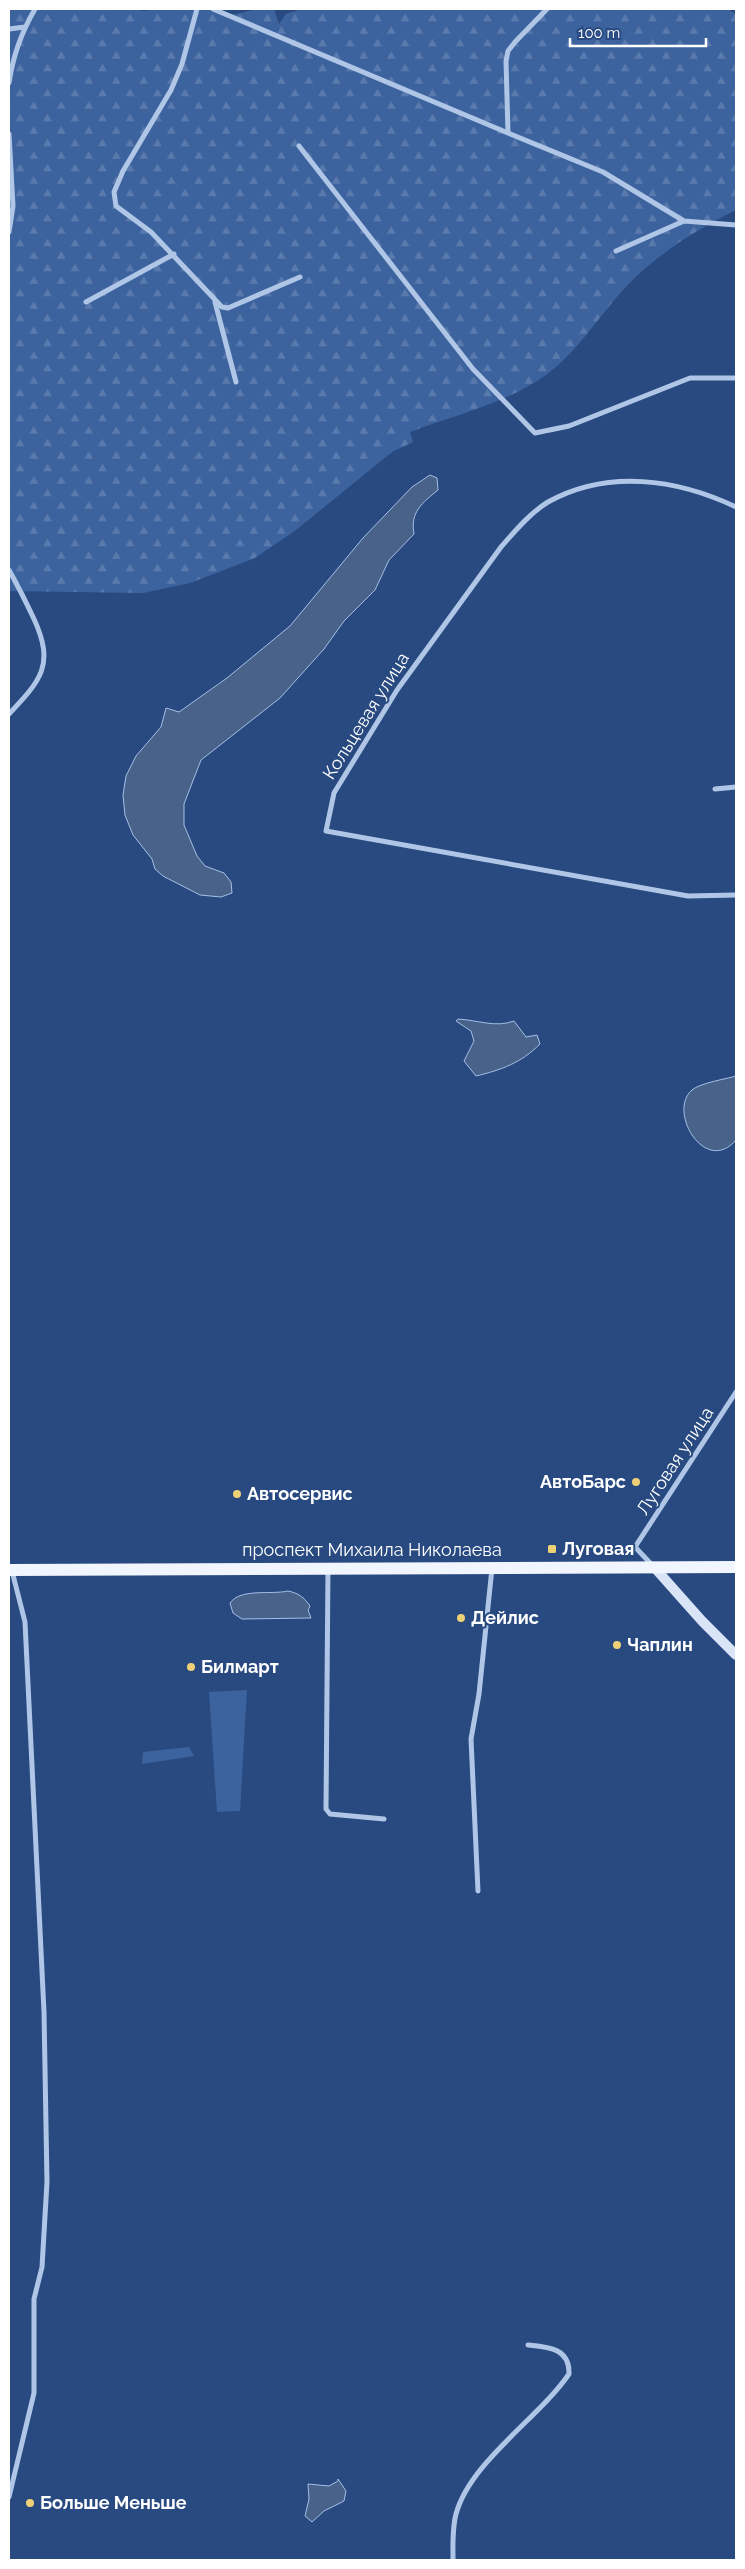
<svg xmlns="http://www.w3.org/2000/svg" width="745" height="2569" viewBox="0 0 745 2569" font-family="Raleway,sans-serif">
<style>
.grass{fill:#3d639f}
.forest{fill:url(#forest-firs)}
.water{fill:#496289;stroke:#a5c0e6}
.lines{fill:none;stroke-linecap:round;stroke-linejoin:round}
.minor{stroke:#b0c6e6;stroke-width:5}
.secondary{stroke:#d9e4f6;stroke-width:10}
.primary{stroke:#f1f5fd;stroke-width:12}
.poi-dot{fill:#eed176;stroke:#284a81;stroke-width:2}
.labels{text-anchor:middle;stroke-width:4;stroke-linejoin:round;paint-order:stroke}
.street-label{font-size:18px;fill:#fff;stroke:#284a81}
.poi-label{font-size:18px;font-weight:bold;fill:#fff;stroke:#284a81;text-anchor:start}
</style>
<defs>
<pattern id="forest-firs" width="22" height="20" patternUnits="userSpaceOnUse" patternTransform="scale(1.25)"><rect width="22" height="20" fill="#3d639f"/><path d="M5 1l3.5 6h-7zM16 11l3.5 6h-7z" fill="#5a7aad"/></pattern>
</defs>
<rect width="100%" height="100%" fill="#284a81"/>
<path class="grass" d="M 247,1690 L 240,1811 L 217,1812 L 209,1692 Z
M 189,1747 L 194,1756 L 142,1764 L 143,1752 Z"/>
<path class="forest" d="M 9,9 L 136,9 L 143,11 L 159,9 L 211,9 L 227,16 L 258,9 L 274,9 L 279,24 L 286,14 L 302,9 L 728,9 L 736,14 L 736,210 C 694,231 655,255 622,291 C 597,319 577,352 546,375 C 507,403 455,415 410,432 L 413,442 L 392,452 L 296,530 L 255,558 L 190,583 L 143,593 L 9,591 Z"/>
<path class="water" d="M 430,475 L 437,478 L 438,490 C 422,503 410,512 414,534 L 389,560 L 375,590 L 344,621 L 324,649 L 280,698 L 201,760 L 184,804 L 184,825 L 197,856 L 205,866 L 224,873 L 231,882 L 232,893 L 221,897 L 200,895 L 163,876 L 155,869 L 152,859 L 133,835 L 125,815 L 123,795 L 126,776 L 136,756 L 161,727 L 166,708 L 179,712 L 227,678 L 290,626 L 363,538 L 412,487 Z
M 458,1019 C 477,1020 496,1028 514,1021 L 526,1037 L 537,1035 L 540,1044 C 521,1063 501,1070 476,1076 L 464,1061 L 474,1041 L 471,1031 L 456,1021 Z
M 736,1076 L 736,1140 C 705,1176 667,1111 692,1090 C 700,1083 726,1079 736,1076 Z
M 288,1591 C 298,1593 304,1597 310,1606 L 308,1610 L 311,1618 L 242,1619 L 233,1613 L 230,1603 C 241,1588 269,1595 288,1591 Z
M 338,2479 L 346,2491 L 344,2501 L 324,2511 L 312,2522 L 305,2516 L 309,2499 L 308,2484 L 329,2486 L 338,2481 Z"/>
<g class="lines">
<path class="minor" d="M 197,9 L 182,64 L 171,90 L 123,171 L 114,192 L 116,206 L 151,232 L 222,307 L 228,308 L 300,277
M 213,9 L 508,133 L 506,61 L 508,51 L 515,42 L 547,9
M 9,29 L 25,27
M 9,83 C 13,55 21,33 35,9
M 508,133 L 603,172 L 684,221
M 9,134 L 13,206 L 9,232
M 299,146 L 473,369 L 535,433 L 569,426 L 690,378 L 736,378
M 616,251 L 684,221 L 736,225
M 86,302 L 174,254
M 215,302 L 236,382
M 736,507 C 677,479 608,469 548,502 C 530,513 515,531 501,547 L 397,690 L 334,793 L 326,831 L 688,896 L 736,895
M 9,570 C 18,586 26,602 34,619 C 55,665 41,680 9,714
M 715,789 L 736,787
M 653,1566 L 635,1547 L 736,1392
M 328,1568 L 326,1809 L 330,1814 L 384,1819
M 478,1891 L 471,1739 L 479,1694 L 492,1568
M 9,2497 L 34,2393 L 34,2299 L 42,2267 L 47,2182 L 44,2012 L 25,1622 L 12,1571
M 453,2560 C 453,2545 452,2529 456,2514 C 470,2462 539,2418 569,2374 C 570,2348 548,2347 528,2345"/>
<path class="secondary" d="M 654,1567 L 702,1621 L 736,1655"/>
<path class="primary" d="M 9,1570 L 736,1567"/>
</g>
<g class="poi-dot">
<circle cx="636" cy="1482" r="5"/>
<circle cx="237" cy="1494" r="5"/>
<rect x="547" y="1544" width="10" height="10" rx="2.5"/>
<circle cx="461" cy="1618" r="5"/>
<circle cx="617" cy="1645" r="5"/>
<circle cx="191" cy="1667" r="5"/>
<circle cx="30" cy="2503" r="5"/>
</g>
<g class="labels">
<g class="street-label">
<text transform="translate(366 716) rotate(-58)" y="6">Кольцевая улица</text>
<text transform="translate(675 1461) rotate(-57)" y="6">Луговая улица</text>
<text x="372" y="1556">проспект Михаила Николаева</text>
</g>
<g class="poi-label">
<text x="626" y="1488" text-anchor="end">АвтоБарс</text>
<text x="247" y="1500">Автосервис</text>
<text x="562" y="1555">Луговая</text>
<text x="471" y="1624">Дейлис</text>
<text x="627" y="1651">Чаплин</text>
<text x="201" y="1673">Билмарт</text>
<text x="40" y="2509">Больше Меньше</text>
</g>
</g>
<rect width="745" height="2569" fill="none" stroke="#ffffff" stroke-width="20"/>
<path d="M570 38v8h136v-8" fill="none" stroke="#ffffff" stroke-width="2.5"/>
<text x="578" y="38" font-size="15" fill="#ffffff" stroke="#284a81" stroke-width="4" paint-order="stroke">100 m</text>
</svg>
